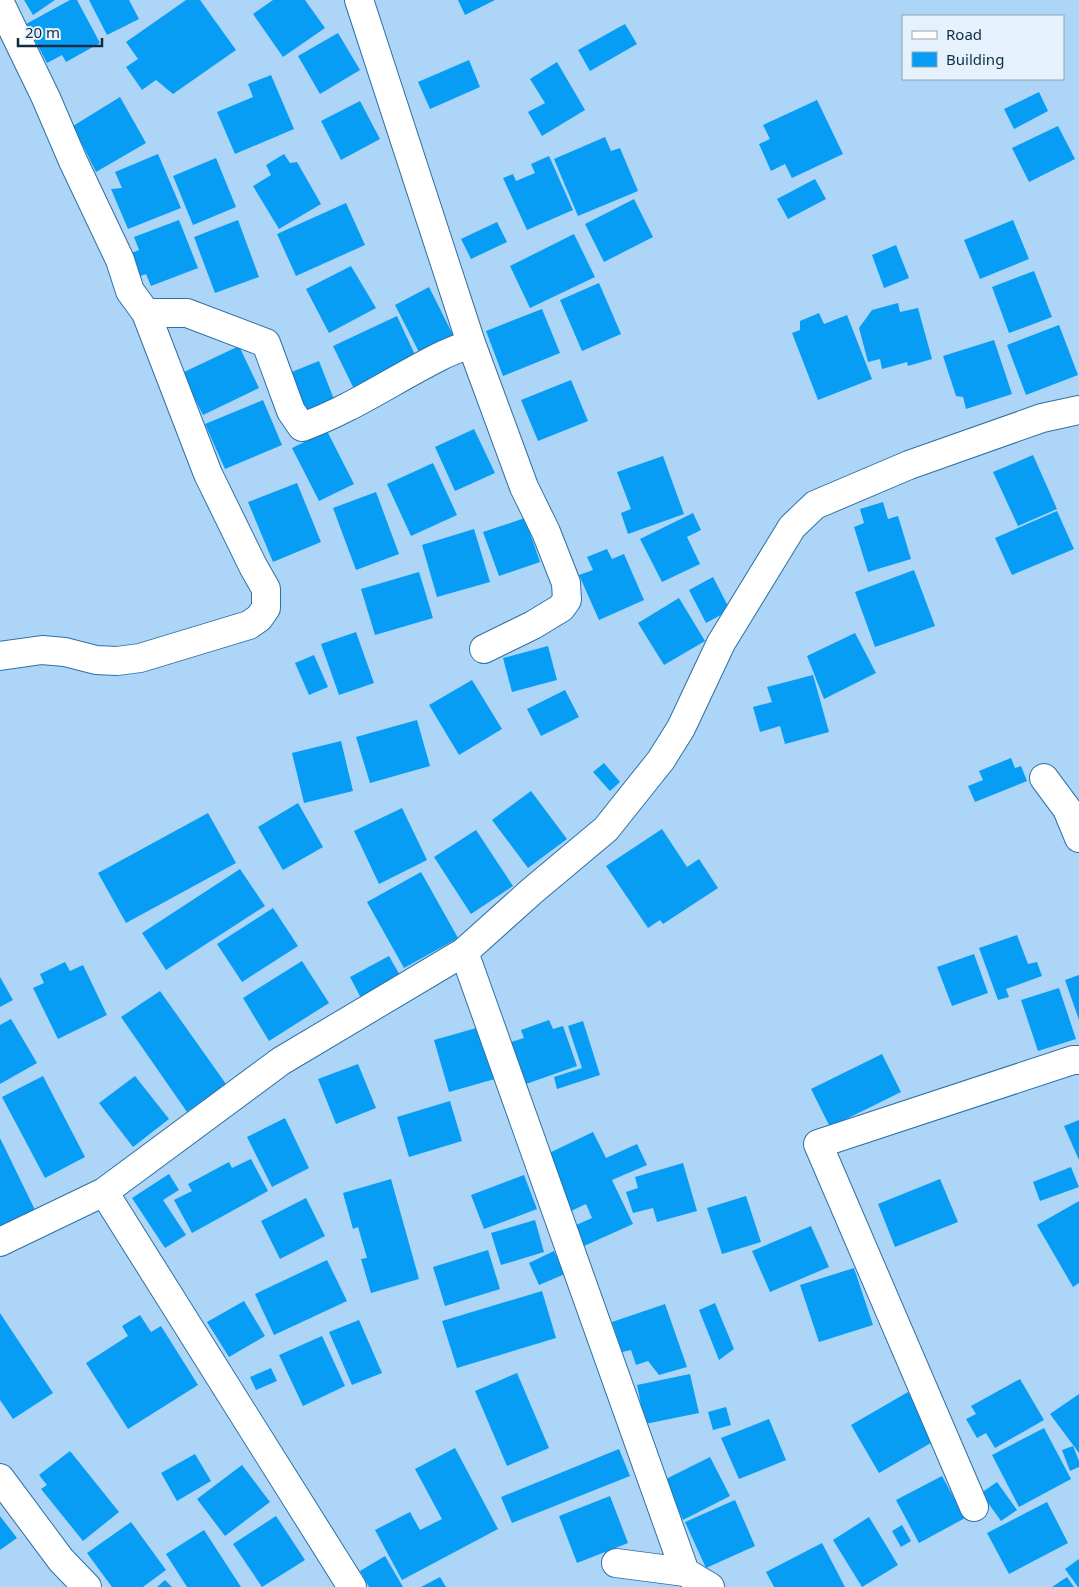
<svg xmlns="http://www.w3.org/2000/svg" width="1079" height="1587" viewBox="0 0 1079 1587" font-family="'Noto Sans',sans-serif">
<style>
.building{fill:#079df4}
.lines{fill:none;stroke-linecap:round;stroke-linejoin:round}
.minor-casing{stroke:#2d71a5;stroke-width:30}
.minor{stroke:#fff;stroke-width:28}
</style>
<rect width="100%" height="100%" fill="#add5f7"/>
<path class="building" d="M 24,0 L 55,0 L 33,15 Z
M 70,0 L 77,0 L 100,43 L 66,62 L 62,55 L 47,63 L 26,24 Z
M 89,0 L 129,0 L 139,19 L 107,35 Z
M 186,0 L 200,0 L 236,50 L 173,94 L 156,80 L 142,90 L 126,67 L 138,59 L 126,42 Z
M 273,0 L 305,0 L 325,28 L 283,57 L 253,14 Z
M 458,0 L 495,0 L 465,15 Z
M 625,24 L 637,44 L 590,71 L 578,50 Z
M 338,33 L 360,70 L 320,94 L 298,56 Z
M 469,60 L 480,87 L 430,109 L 418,82 Z
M 557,62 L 585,110 L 542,136 L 528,112 L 545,103 L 530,79 Z
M 271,75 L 294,129 L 235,154 L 217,112 L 253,97 L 248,84 Z
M 1039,92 L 1048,111 L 1014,129 L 1004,109 Z
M 120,97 L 146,143 L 96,172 L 73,126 Z
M 817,100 L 843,154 L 792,178 L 785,164 L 771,171 L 759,144 L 770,139 L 763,125 Z
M 360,101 L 380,139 L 341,160 L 321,121 Z
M 1058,126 L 1075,159 L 1029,182 L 1012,148 Z
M 605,137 L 611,151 L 620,148 L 638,191 L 578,216 L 554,159 Z
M 158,154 L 181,208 L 128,229 L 111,189 L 122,188 L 115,172 Z
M 284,154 L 290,163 L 297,162 L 321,204 L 279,229 L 253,186 L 271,175 L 266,165 Z
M 549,156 L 573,210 L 527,230 L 503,178 L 513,174 L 516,181 L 535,173 L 531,164 Z
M 216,158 L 236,207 L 193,225 L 173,176 Z
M 815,179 L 826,199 L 788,219 L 777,199 Z
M 634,199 L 653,237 L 604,262 L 585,224 Z
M 346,203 L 365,245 L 296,276 L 277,234 Z
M 179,220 L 198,268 L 151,286 L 146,274 L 138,277 L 129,254 L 139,250 L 134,237 Z
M 238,220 L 259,277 L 215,293 L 194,237 Z
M 1013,220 L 1029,259 L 980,279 L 964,240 Z
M 497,222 L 507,242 L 471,259 L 461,239 Z
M 574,234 L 595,277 L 530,308 L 510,266 Z
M 896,245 L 909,278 L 884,288 L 872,255 Z
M 351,266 L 376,308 L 329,333 L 306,289 Z
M 1034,271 L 1052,317 L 1009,333 L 992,287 Z
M 599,283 L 621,334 L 582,351 L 560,300 Z
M 429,287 L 454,337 L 420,354 L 395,305 Z
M 898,303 L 900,312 L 918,308 L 932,359 L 908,366 L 907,362 L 882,369 L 880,359 L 868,362 L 859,328 L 872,310 Z
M 542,309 L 560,353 L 503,376 L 486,331 Z
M 819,313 L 824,324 L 847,315 L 872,379 L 818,400 L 792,333 L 800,330 L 800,321 Z
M 397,316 L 416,357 L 354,389 L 333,346 Z
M 1059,325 L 1078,375 L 1026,395 L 1007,345 Z
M 994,340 L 1012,394 L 966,409 L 963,397 L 956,396 L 943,356 Z
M 239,346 L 259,388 L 203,415 L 182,373 Z
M 319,361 L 335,402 L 305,413 L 289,373 Z
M 571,380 L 588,421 L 538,441 L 521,400 Z
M 263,400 L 282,445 L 225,469 L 205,424 Z
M 474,429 L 495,473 L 455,491 L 435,447 Z
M 327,431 L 354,484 L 319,501 L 292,448 Z
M 1033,455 L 1057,509 L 1018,526 L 993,472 Z
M 663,456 L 684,514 L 628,534 L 621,513 L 631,509 L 617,472 Z
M 433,463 L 457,515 L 411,536 L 387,484 Z
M 297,483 L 321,542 L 273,562 L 248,502 Z
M 376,492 L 399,554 L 356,570 L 333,508 Z
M 883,502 L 888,519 L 898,516 L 911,559 L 868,572 L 854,527 L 864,523 L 860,509 Z
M 1057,511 L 1074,549 L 1012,575 L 995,538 Z
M 693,513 L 701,530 L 687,537 L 700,564 L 662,582 L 640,539 Z
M 525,518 L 540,562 L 499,576 L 483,532 Z
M 474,529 L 490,582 L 437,597 L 422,545 Z
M 607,549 L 612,559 L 624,554 L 644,600 L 599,620 L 579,575 L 593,570 L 587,557 Z
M 914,570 L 935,626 L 875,647 L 855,592 Z
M 419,572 L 433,618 L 375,635 L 361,589 Z
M 713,577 L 730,610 L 706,623 L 689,590 Z
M 679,598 L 705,641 L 664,665 L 638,623 Z
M 356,632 L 374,683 L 339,695 L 321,644 Z
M 855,633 L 876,673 L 824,699 L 807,656 Z
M 548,646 L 557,680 L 512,692 L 503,658 Z
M 314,655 L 328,687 L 309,695 L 295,663 Z
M 813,675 L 829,732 L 785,744 L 780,726 L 760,732 L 753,707 L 772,702 L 767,687 Z
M 472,680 L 502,729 L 459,755 L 429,705 Z
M 565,690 L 579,717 L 541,736 L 527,709 Z
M 417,720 L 430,766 L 370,783 L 356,737 Z
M 341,741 L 353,791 L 304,803 L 292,753 Z
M 1011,758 L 1015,768 L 1021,766 L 1027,781 L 975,802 L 968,786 L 983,780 L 979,771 Z
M 604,763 L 620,782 L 610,791 L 593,772 Z
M 531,791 L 567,839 L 528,868 L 492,820 Z
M 298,803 L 323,847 L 283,870 L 258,827 Z
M 402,808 L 427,860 L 379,884 L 354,831 Z
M 208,813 L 236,863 L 126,923 L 98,873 Z
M 662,829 L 687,867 L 699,859 L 718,888 L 663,924 L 660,920 L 648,928 L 606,866 Z
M 476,830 L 513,886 L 471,914 L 434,857 Z
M 240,869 L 265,906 L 166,970 L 142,933 Z
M 421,872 L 458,938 L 404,968 L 367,902 Z
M 273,908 L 298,946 L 242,982 L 217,944 Z
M 1017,935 L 1028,964 L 1037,962 L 1042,976 L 1006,989 L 1009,997 L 998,1000 L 979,948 Z
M 974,954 L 988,993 L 952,1006 L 937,967 Z
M 389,956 L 402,979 L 362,1000 L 350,977 Z
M 302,961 L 329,1003 L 269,1041 L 243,998 Z
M 65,962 L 70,971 L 83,965 L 107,1015 L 58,1039 L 33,988 L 44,983 L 40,974 Z
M 1079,975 L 1079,1020 L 1065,980 Z
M 0,977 L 13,1000 L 0,1007 Z
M 1059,988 L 1076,1039 L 1038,1051 L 1021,1000 Z
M 160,991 L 226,1084 L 187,1112 L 121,1017 Z
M 11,1019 L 37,1063 L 0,1084 L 0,1025 Z
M 549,1020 L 553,1029 L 563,1026 L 577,1066 L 526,1084 L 511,1042 L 524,1038 L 521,1030 Z
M 583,1021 L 600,1075 L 557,1089 L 554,1077 L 582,1068 L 568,1026 Z
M 487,1025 L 502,1077 L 449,1092 L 434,1040 Z
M 882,1054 L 901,1092 L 830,1127 L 811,1089 Z
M 358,1064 L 376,1108 L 336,1124 L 318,1079 Z
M 43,1076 L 85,1157 L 45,1178 L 2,1097 Z
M 135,1076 L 169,1119 L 133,1147 L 99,1103 Z
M 450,1101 L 462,1141 L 409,1157 L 397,1117 Z
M 285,1118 L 309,1168 L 272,1187 L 247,1137 Z
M 1079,1120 L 1079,1160 L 1064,1126 Z
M 593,1132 L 606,1158 L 637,1144 L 647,1165 L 612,1180 L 633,1224 L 584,1246 L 574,1226 L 592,1218 L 586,1204 L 571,1211 L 545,1155 Z
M 0,1138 L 35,1210 L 0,1227 Z
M 251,1159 L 268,1191 L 192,1233 L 174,1200 L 192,1191 L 188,1184 L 229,1162 L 232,1168 Z
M 683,1163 L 697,1211 L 657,1222 L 653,1208 L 633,1213 L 626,1192 L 638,1188 L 635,1177 Z
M 1071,1167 L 1079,1187 L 1040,1201 L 1033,1182 Z
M 169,1174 L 179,1190 L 163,1200 L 186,1235 L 165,1248 L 132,1198 Z
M 524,1175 L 537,1209 L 484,1229 L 471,1195 Z
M 391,1179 L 419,1279 L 371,1293 L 361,1259 L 367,1258 L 358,1227 L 353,1229 L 343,1193 Z
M 940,1179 L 958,1222 L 895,1247 L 878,1204 Z
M 746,1196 L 761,1242 L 722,1254 L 707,1208 Z
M 306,1198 L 325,1236 L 280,1259 L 261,1221 Z
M 1079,1201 L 1079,1283 L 1073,1287 L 1037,1225 Z
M 535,1220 L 544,1252 L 501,1265 L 491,1233 Z
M 811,1226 L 829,1267 L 770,1292 L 752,1251 Z
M 488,1250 L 500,1289 L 445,1306 L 433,1267 Z
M 554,1251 L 565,1274 L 539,1285 L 529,1263 Z
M 327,1260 L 347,1301 L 274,1335 L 255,1294 Z
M 854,1268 L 873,1325 L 819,1342 L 800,1285 Z
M 542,1291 L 556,1338 L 457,1368 L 442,1321 Z
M 244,1301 L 265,1336 L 229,1357 L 207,1322 Z
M 715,1303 L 734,1349 L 719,1360 L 699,1310 Z
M 665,1304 L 687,1367 L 659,1375 L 648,1361 L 636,1365 L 631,1350 L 622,1352 L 612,1322 Z
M 0,1313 L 53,1393 L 13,1419 L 0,1400 Z
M 140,1315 L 151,1332 L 161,1326 L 198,1385 L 128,1429 L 86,1363 L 128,1336 L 122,1326 Z
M 359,1320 L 382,1373 L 352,1385 L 329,1332 Z
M 322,1336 L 345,1386 L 303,1406 L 279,1355 Z
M 271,1368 L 277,1381 L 256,1390 L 250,1377 Z
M 517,1373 L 549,1448 L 507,1466 L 475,1391 Z
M 690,1374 L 699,1413 L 645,1424 L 637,1385 Z
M 1020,1379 L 1044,1420 L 995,1448 L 986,1433 L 977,1438 L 966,1419 L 976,1414 L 971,1406 Z
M 908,1392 L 936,1440 L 879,1473 L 851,1425 Z
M 1079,1394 L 1079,1453 L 1050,1414 Z
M 726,1407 L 731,1425 L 713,1430 L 708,1412 Z
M 769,1419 L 786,1460 L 739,1479 L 721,1438 Z
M 1044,1428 L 1071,1479 L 1019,1507 L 992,1455 Z
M 1073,1446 L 1079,1461 L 1079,1467 L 1070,1471 L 1062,1450 Z
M 455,1448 L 498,1529 L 402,1580 L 375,1530 L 410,1512 L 420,1530 L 442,1519 L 415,1469 Z
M 619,1449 L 630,1476 L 512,1523 L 501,1497 Z
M 70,1451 L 119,1512 L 83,1541 L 41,1489 L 47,1485 L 39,1475 Z
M 195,1454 L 211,1481 L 177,1501 L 161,1473 Z
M 710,1457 L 730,1496 L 683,1520 L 664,1480 Z
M 242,1465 L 270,1502 L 225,1536 L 197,1499 Z
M 942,1476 L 965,1518 L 919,1543 L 896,1500 Z
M 997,1482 L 1017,1510 L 1001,1521 L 981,1493 Z
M 610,1496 L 628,1543 L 577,1563 L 559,1516 Z
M 735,1500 L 755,1546 L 706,1568 L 685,1522 Z
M 1047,1502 L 1068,1543 L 1009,1574 L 987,1533 Z
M 0,1516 L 17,1538 L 0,1550 Z
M 276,1516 L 305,1560 L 262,1587 L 233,1544 Z
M 869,1517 L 898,1565 L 862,1587 L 833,1540 Z
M 131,1522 L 166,1570 L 143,1587 L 112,1587 L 87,1553 Z
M 902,1525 L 911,1541 L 901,1547 L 892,1531 Z
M 204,1530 L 241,1587 L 187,1587 L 166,1554 Z
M 822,1543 L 845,1587 L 774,1587 L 766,1572 Z
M 385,1556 L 403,1587 L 369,1587 L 360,1571 Z
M 1079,1559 L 1079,1587 L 1078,1587 L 1065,1569 Z
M 440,1577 L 446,1587 L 421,1587 Z
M 1067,1577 L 1074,1587 L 1052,1587 Z
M 165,1580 L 172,1587 L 157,1587 Z"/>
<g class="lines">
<defs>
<path id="minor" d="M 359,0 L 471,343 L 524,487 L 546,532 L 566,583 L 567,600 L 561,608 L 533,625 L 484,649
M 0,3 L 46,98 L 73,161 L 120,260 L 130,291 L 146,313 L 187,313 L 266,343 L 291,411 L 302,427 C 350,410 393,380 439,357 C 450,351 461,348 471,343
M 0,656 L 42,650 L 65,652 L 96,660 L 117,661 L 140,658 L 249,625 L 259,618 L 266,608 L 266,589 L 253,566 L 208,474 L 146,313
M 1044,778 L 1067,809 L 1079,838
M 464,952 L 685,1572
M 104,1192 L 352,1587
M 0,1242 L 104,1192 L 281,1061 L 464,952 L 532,891 L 606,829 L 661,760 L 681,728 L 721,643 L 792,527 L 815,505 L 909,465 L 1042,418 L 1079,410
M 0,1478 L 61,1560 L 87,1587
M 974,1507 L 818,1144 L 1073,1060 L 1079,1060
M 616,1563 L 685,1572 L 710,1587"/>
</defs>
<use href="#minor" class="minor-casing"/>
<use href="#minor" class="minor"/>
</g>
<rect x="902" y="15" width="162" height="65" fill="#e5f2fe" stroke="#90a3b3"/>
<rect x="912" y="31" width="25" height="8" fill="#ffffff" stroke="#90a3b3"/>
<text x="946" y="40" font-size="15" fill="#102c42">Road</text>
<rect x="912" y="52" width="25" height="15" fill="#079df4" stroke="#90a3b3"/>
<text x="946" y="65" font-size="15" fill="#102c42">Building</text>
<path d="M18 38v8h84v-8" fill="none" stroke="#102c42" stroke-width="2.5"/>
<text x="25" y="38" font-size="15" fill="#102c42" stroke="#e5f2fe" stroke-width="4" paint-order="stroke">20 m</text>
</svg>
